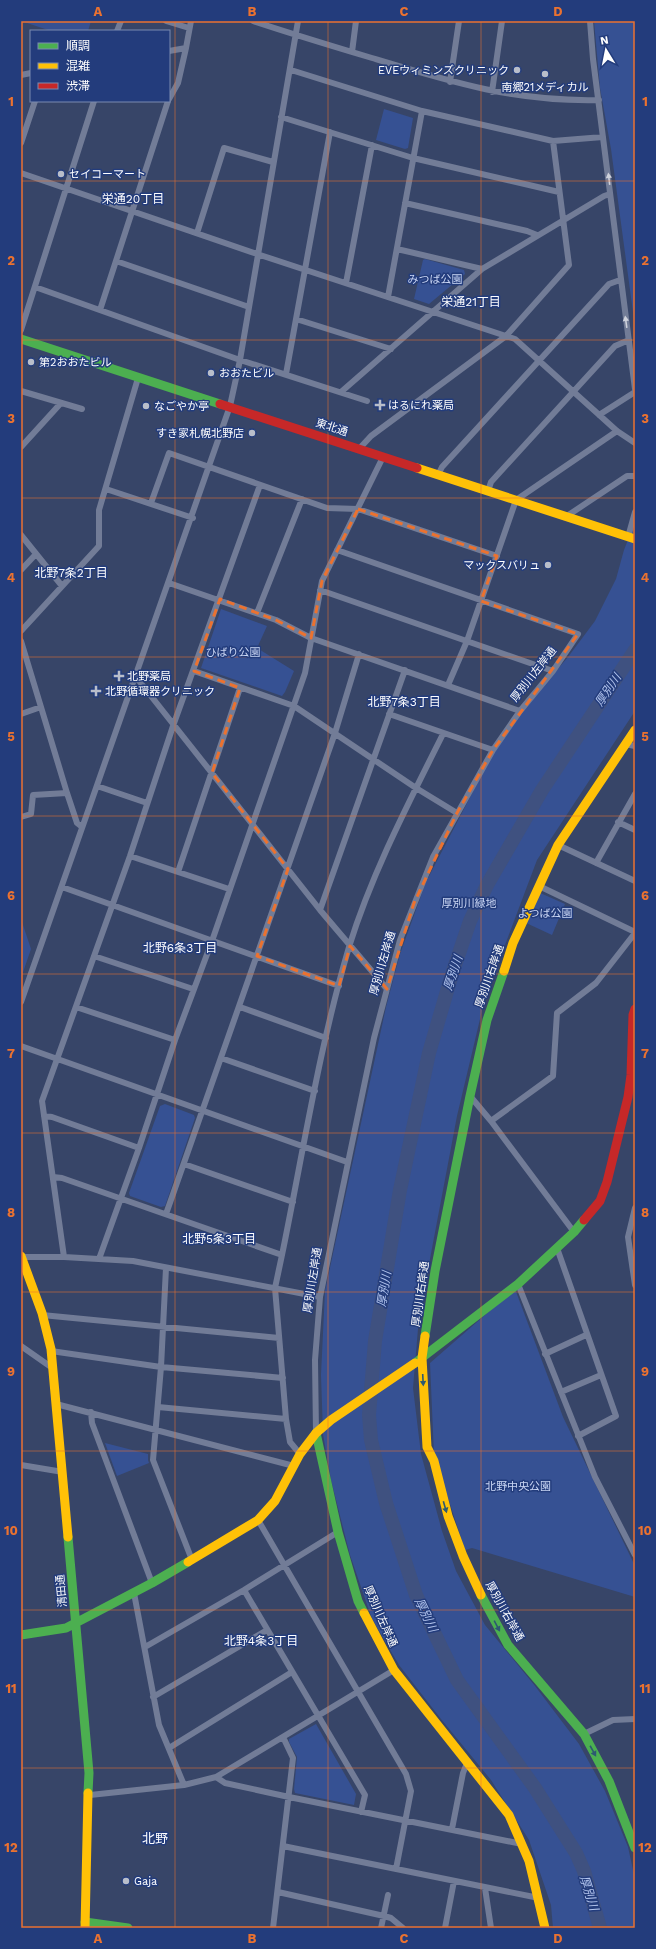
<svg xmlns="http://www.w3.org/2000/svg" width="656" height="1949" viewBox="0 0 656 1949" font-family="'Work Sans','Noto Sans JP',sans-serif">
<style>
.green{fill:#365193}
.lines{fill:none;stroke-linecap:round;stroke-linejoin:round}
.river{stroke:#3f5180;stroke-width:14}
.street{stroke:#727c97;stroke-width:6}
.fast{stroke:#4caf50;stroke-width:9}
.slow{stroke:#ffc107;stroke-width:9}
.jam{stroke:#c62828;stroke-width:9}
.oneway{fill:#ced1db}
.oneway2{fill:#2d5971}
.marked{fill:none;stroke:#eb7230;stroke-width:3;stroke-dasharray:8 5;stroke-linejoin:round}
.grid{fill:none;stroke:#eb7230;stroke-width:1;stroke-opacity:0.55}
.poi-dot{fill:#b9beca;stroke:#233c7c;stroke-width:1.5}
.labels{text-anchor:middle;stroke-width:3;stroke-linejoin:round;paint-order:stroke}
.poi-label{font-size:11px;fill:#fff;stroke:#233c7c;text-anchor:start}
.park-label{font-size:11px;fill:#cad6f4;stroke:#233c7c}
.street-label{font-size:11px;fill:#fff;stroke:#233c7c}
.neighbourhood-label{font-size:12px;fill:#fff;stroke:#233c7c}
.water-label{font-size:12px;font-style:italic;fill:#b2c4ed;stroke:#233c7c}
.quarter-label{font-size:13px;fill:#fff;stroke:#233c7c}
.neatline{fill:none;stroke:#eb7230;stroke-width:1.5}
.grid-label{font-size:13px;text-anchor:middle;font-weight:bold;fill:#eb7230}
</style>
<rect width="100%" height="100%" fill="#374568"/>
<path class="green" d="M 21,21 L 91,21 L 88,31 L 51,31 Z
M 594,21 L 635,21 L 635,327 L 611,149 L 600,88 Z
M 384,109 L 413,118 L 408,148 L 405,149 L 376,140 Z
M 425,259 L 464,270 L 465,274 L 429,304 L 414,299 L 423,260 Z
M 635,522 L 635,711 L 537,860 L 485,998 L 457,1116 L 419,1317 L 413,1388 L 421,1454 L 442,1531 L 456,1571 L 485,1625 L 535,1686 L 579,1744 L 605,1791 L 628,1847 L 635,1879 L 635,1928 L 553,1928 L 551,1905 L 529,1840 L 491,1780 L 441,1719 L 399,1665 L 372,1619 L 350,1555 L 331,1480 L 323,1434 L 321,1375 L 325,1291 L 386,1007 L 400,954 L 426,882 L 492,755 L 527,705 L 568,657 L 595,621 L 616,579 L 624,550 Z
M 221,609 L 267,626 L 257,648 L 294,671 L 285,692 L 282,696 L 201,668 Z
M 21,889 L 21,919 L 31,949 L 21,978 Z
M 538,892 L 565,904 L 552,935 L 524,922 Z
M 165,1104 L 194,1115 L 195,1118 L 165,1206 L 161,1207 L 130,1196 L 129,1193 L 160,1106 Z
M 515,1289 L 563,1417 L 635,1566 L 635,1597 L 472,1548 L 465,1550 L 434,1455 L 430,1363 Z
M 105,1443 L 148,1454 L 148,1460 L 149,1463 L 117,1476 Z
M 316,1724 L 356,1794 L 354,1805 L 295,1793 L 294,1789 L 297,1757 L 289,1742 L 289,1739 Z"/>
<g class="lines">
<path class="river" d="M 600,1928 L 584,1871 L 576,1853 L 535,1788 L 457,1680 L 416,1595 L 386,1503 L 371,1440 L 369,1415 L 375,1341 L 400,1190 L 429,1053 L 452,974 L 470,921 L 487,885 L 542,790 L 635,650"/>
<path class="street" d="M 166,21 L 189,28
M 253,21 C 292,34 332,46 372,58 C 451,82 515,102 599,100
M 590,21 L 593,59 L 635,389
M 117,31 L 121,21
M 169,51 L 186,48 L 191,21
M 352,52 L 356,21
M 291,70 L 422,111 L 553,141 L 603,137
M 21,75 L 31,73
M 450,82 L 459,21
M 492,92 L 502,21
M 169,99 L 178,83 L 186,48
M 281,117 L 413,158 L 559,192
M 553,141 L 569,265 L 506,336 L 515,339 L 617,431 L 635,443
M 21,143 L 35,101
M 21,173 L 257,254 L 506,336 L 371,436 L 359,449
M 405,203 L 527,231 L 537,235
M 197,233 L 224,148 L 273,162
M 397,249 L 482,269
M 116,261 L 249,307
M 346,283 L 372,145
M 35,287 L 240,360 L 367,401
M 388,297 L 422,111
M 100,310 L 168,101
M 296,319 L 391,349
M 21,330 L 94,101
M 286,374 L 330,132
M 21,391 L 82,409
M 341,392 L 482,269 L 604,196 L 610,194
M 599,415 L 635,392
M 21,447 L 61,403
M 438,475 L 442,467 L 609,284 L 620,280
M 106,489 L 193,518
M 488,491 L 491,482 L 615,346 L 629,340
M 151,503 L 169,453 L 327,508 L 358,509 L 497,556
M 567,516 L 627,476 L 635,476
M 21,535 L 62,586
M 628,537 L 635,512
M 21,570 L 36,554
M 169,583 L 276,620 L 311,638 L 520,711
M 320,590 L 553,671
M 257,613 L 302,499
M 21,631 L 99,546 L 99,510 L 138,378
M 21,641 L 67,793 L 77,823 L 82,827
M 194,671 L 294,706 L 416,788 L 457,813
M 136,677 L 320,910 L 387,989
M 448,685 L 467,641 L 516,500 L 617,431
M 21,714 L 41,707
M 389,714 L 493,750
M 625,744 L 635,746
M 97,786 L 147,803
M 21,817 L 31,814 L 33,795 L 67,793
M 618,822 L 635,830
M 558,845 L 635,881
M 130,856 L 229,889
M 596,863 L 635,794
M 178,872 L 240,688
M 539,886 L 635,932
M 62,887 L 339,986
M 320,910 L 405,670
M 94,956 L 193,989
M 21,1002 L 230,406 L 240,360 L 298,21
M 76,1007 L 175,1040
M 240,1007 L 326,1038
M 21,1046 L 347,1162
M 221,1058 L 315,1091
M 470,1096 L 491,1121 L 574,1232
M 44,1116 L 52,1117 L 139,1148
M 491,1121 L 553,1076 L 557,1013 L 596,983 L 635,933
M 184,1164 L 293,1202
M 53,1177 L 62,1178 L 282,1255
M 635,1208 L 628,1237 L 635,1285
M 166,1214 L 335,733 L 359,654
M 557,1248 L 616,1416 L 578,1436
M 21,1257 L 64,1257 L 133,1261 L 320,1297
M 64,1257 L 42,1101 L 130,856 L 173,726 L 260,485
M 99,1259 L 139,1148 L 175,1040 L 212,941 L 305,673 L 322,581 L 383,457
M 166,1268 L 161,1367 L 153,1460 L 192,1560
M 518,1284 L 595,1477 L 635,1555
M 42,1315 L 279,1338
M 21,1346 L 51,1367
M 51,1351 L 161,1367 L 283,1378
M 545,1354 L 586,1335
M 561,1392 L 601,1375
M 56,1404 L 294,1466
M 158,1407 L 286,1419
M 91,1412 L 92,1423 L 152,1583
M 316,1433 L 315,1360 L 320,1297 L 374,1038 L 400,940 L 433,857 L 493,750 L 520,711 L 553,671 L 578,634 L 337,550
M 300,1454 L 290,1442 L 286,1419 L 275,1288 L 282,1255 C 303,1153 319,1048 349,947 C 372,873 408,804 443,734
M 21,1465 L 63,1472
M 258,1520 L 406,1774 L 411,1791 L 396,1869
M 244,1590 L 365,1795 L 361,1812
M 134,1593 L 159,1725 L 184,1785
M 145,1647 L 244,1590 L 338,1532
M 153,1697 L 267,1630
M 584,1734 L 613,1720 L 635,1719
M 169,1748 L 292,1672
M 216,1777 L 225,1783 L 289,1797 L 522,1844
M 90,1795 L 184,1785 L 216,1777 L 394,1670
M 452,1829 L 463,1773 L 467,1763
M 283,1846 L 539,1898
M 485,1888 L 491,1928
M 278,1892 L 384,1916 L 391,1918 L 403,1928
M 273,1928 L 293,1758 L 283,1737
M 381,1928 L 388,1895
M 445,1928 L 454,1881"/>
<path class="fast" d="M 21,339 L 220,404
M 425,1336 L 435,1271 L 470,1096 L 487,1020 L 504,971
M 415,1363 L 518,1284 L 574,1232 L 584,1220
M 316,1433 L 338,1532 L 358,1601 L 364,1613
M 68,1537 L 89,1773 L 88,1793
M 481,1595 L 508,1645 L 584,1734 L 609,1781 L 635,1848
M 21,1635 L 66,1628 L 152,1583 L 188,1562
M 85,1922 L 128,1928"/>
<path class="slow" d="M 417,468 L 635,539
M 504,971 L 513,943 L 558,845 L 635,730
M 21,1256 L 42,1313 L 51,1349 L 68,1537
M 425,1336 L 422,1358 L 427,1447 L 434,1461 L 448,1516 L 463,1556 L 481,1595
M 188,1562 L 258,1520 L 275,1501 L 300,1454 L 316,1433 L 331,1420 L 415,1363
M 364,1613 L 394,1670 L 509,1815 L 529,1861 L 545,1928
M 85,1928 L 88,1793"/>
<path class="jam" d="M 220,404 L 417,468
M 584,1220 L 600,1201 L 607,1182 L 628,1097 L 631,1075 L 633,1015 L 635,1009"/>
</g>
<defs><path id="oneway-solid" d="M-6-.8H1V-3.2L6.5 0L1 3.2V.8H-6Z"/></defs>
<g class="oneway">
<use href="#oneway-solid" transform="translate(609 179) rotate(-97)"/>
<use href="#oneway-solid" transform="translate(626 322) rotate(-98)"/>
</g>
<g class="oneway2">
<use href="#oneway-solid" transform="translate(423 1380) rotate(87)"/>
<use href="#oneway-solid" transform="translate(445 1507) rotate(74)"/>
<use href="#oneway-solid" transform="translate(497 1626) rotate(62)"/>
<use href="#oneway-solid" transform="translate(593 1751) rotate(61)"/>
</g>
<path class="marked" d="M 358,509 L 497,556 L 481,601 L 578,634 L 493,750 L 457,813 L 414,903 L 387,989 L 350,946 L 339,986 L 257,956 L 288,869 L 212,773 L 240,688 L 194,671 L 220,599 L 276,620 L 311,638 L 322,581 Z"/>
<path class="grid" d="M 175,21 L 175,1928M 328,21 L 328,1928M 481,21 L 481,1928M 21,181 L 635,181M 21,340 L 635,340M 21,498 L 635,498M 21,657 L 635,657M 21,816 L 635,816M 21,974 L 635,974M 21,1133 L 635,1133M 21,1292 L 635,1292M 21,1451 L 635,1451M 21,1610 L 635,1610M 21,1768 L 635,1768"/>
<g class="poi-dot">
<circle cx="517" cy="70" r="4"/>
<circle cx="545" cy="74" r="4"/>
<circle cx="61" cy="174" r="4"/>
<circle cx="31" cy="362" r="4"/>
<circle cx="211" cy="373" r="4"/>
<path d="M378 399h4v4h4v4h-4v4h-4v-4h-4v-4h4z"/>
<circle cx="146" cy="406" r="4"/>
<circle cx="252" cy="433" r="4"/>
<circle cx="548" cy="565" r="4"/>
<path d="M117 670h4v4h4v4h-4v4h-4v-4h-4v-4h4z"/>
<path d="M94 685h4v4h4v4h-4v4h-4v-4h-4v-4h4z"/>
<circle cx="126" cy="1881" r="4"/>
</g>
<g class="labels">
<g class="poi-label">
<text x="509" y="74" text-anchor="end">EVEウィミンズクリニック</text>
<text x="545" y="91" text-anchor="middle">南郷21メディカル</text>
<text x="69" y="178">セイコーマート</text>
<text x="39" y="366">第2おおたビル</text>
<text x="219" y="377">おおたビル</text>
<text x="388" y="409">はるにれ薬局</text>
<text x="154" y="410">なごやか亭</text>
<text x="244" y="437" text-anchor="end">すき家札幌北野店</text>
<text x="540" y="569" text-anchor="end">マックスバリュ</text>
<text x="127" y="680">北野薬局</text>
<text x="105" y="695">北野循環器クリニック</text>
<text x="134" y="1885">Gaja</text>
</g>
<g class="park-label">
<text x="435" y="283">みつば公園</text>
<text x="233" y="656">ひばり公園</text>
<text x="469" y="907">厚別川緑地</text>
<text x="545" y="917">よつば公園</text>
<text x="518" y="1490">北野中央公園</text>
</g>
<g class="street-label">
<text transform="translate(332 427) rotate(18)" y="4">東北通</text>
<text transform="translate(533 674) rotate(-52)" y="4">厚別川左岸通</text>
<text transform="translate(382 963) rotate(-74)" y="4">厚別川左岸通</text>
<text transform="translate(489 976) rotate(-71)" y="4">厚別川右岸通</text>
<text transform="translate(312 1280) rotate(-81)" y="4">厚別川左岸通</text>
<text transform="translate(420 1294) rotate(-82)" y="4">厚別川右岸通</text>
<text transform="translate(61 1591) rotate(-95)" y="4">清田通</text>
<text transform="translate(505 1611) rotate(61)" y="4">厚別川右岸通</text>
<text transform="translate(381 1616) rotate(66)" y="4">厚別川左岸通</text>
</g>
<g class="neighbourhood-label">
<text x="133" y="203">栄通20丁目</text>
<text x="471" y="306">栄通21丁目</text>
<text x="71" y="577">北野7条2丁目</text>
<text x="404" y="706">北野7条3丁目</text>
<text x="180" y="952">北野6条3丁目</text>
<text x="219" y="1243">北野5条3丁目</text>
<text x="261" y="1645">北野4条3丁目</text>
</g>
<g class="water-label">
<text transform="translate(608 690) rotate(-56)" y="4">厚別川</text>
<text transform="translate(453 973) rotate(-72)" y="4">厚別川</text>
<text transform="translate(384 1289) rotate(-81)" y="4">厚別川</text>
<text transform="translate(426 1615) rotate(64)" y="4">厚別川</text>
<text transform="translate(589 1893) rotate(72)" y="4">厚別川</text>
</g>
<g class="quarter-label">
<text x="155" y="1843">北野</text>
</g>
</g>
<rect width="656" height="1949" fill="none" stroke="#233c7c" stroke-width="44"/>
<rect x="30" y="30" width="140" height="72" fill="#233c7c" stroke="#7b8ab0"/>
<rect x="38" y="43" width="20" height="6" fill="#4caf50" stroke="#7b8ab0"/>
<text x="66" y="50" font-size="12" fill="#ffffff">順調</text>
<rect x="38" y="63" width="20" height="6" fill="#ffc107" stroke="#7b8ab0"/>
<text x="66" y="70" font-size="12" fill="#ffffff">混雑</text>
<rect x="38" y="83" width="20" height="6" fill="#c62828" stroke="#7b8ab0"/>
<text x="66" y="90" font-size="12" fill="#ffffff">渋滞</text>
<g transform="translate(606 50) rotate(350)" stroke="#233c7c" stroke-width="3" paint-order="stroke">
<path d="M0-3L7 15L0 10L-7 15Z" fill="#ffffff"/>
<text y="-6" font-size="11" font-weight="bold" text-anchor="middle" fill="#ffffff">N</text>
</g>
<rect x="22" y="22" width="612" height="1905" class="neatline"/>
<g class="grid-label">
<text x="98" y="16">A</text>
<text x="252" y="16">B</text>
<text x="404" y="16">C</text>
<text x="558" y="16">D</text>
<text x="11" y="106">1</text>
<text x="645" y="106">1</text>
<text x="11" y="265">2</text>
<text x="645" y="265">2</text>
<text x="11" y="423">3</text>
<text x="645" y="423">3</text>
<text x="11" y="582">4</text>
<text x="645" y="582">4</text>
<text x="11" y="741">5</text>
<text x="645" y="741">5</text>
<text x="11" y="900">6</text>
<text x="645" y="900">6</text>
<text x="11" y="1058">7</text>
<text x="645" y="1058">7</text>
<text x="11" y="1217">8</text>
<text x="645" y="1217">8</text>
<text x="11" y="1376">9</text>
<text x="645" y="1376">9</text>
<text x="11" y="1535">10</text>
<text x="645" y="1535">10</text>
<text x="11" y="1693">11</text>
<text x="645" y="1693">11</text>
<text x="11" y="1852">12</text>
<text x="645" y="1852">12</text>
<text x="98" y="1943">A</text>
<text x="252" y="1943">B</text>
<text x="404" y="1943">C</text>
<text x="558" y="1943">D</text>
</g>
</svg>
